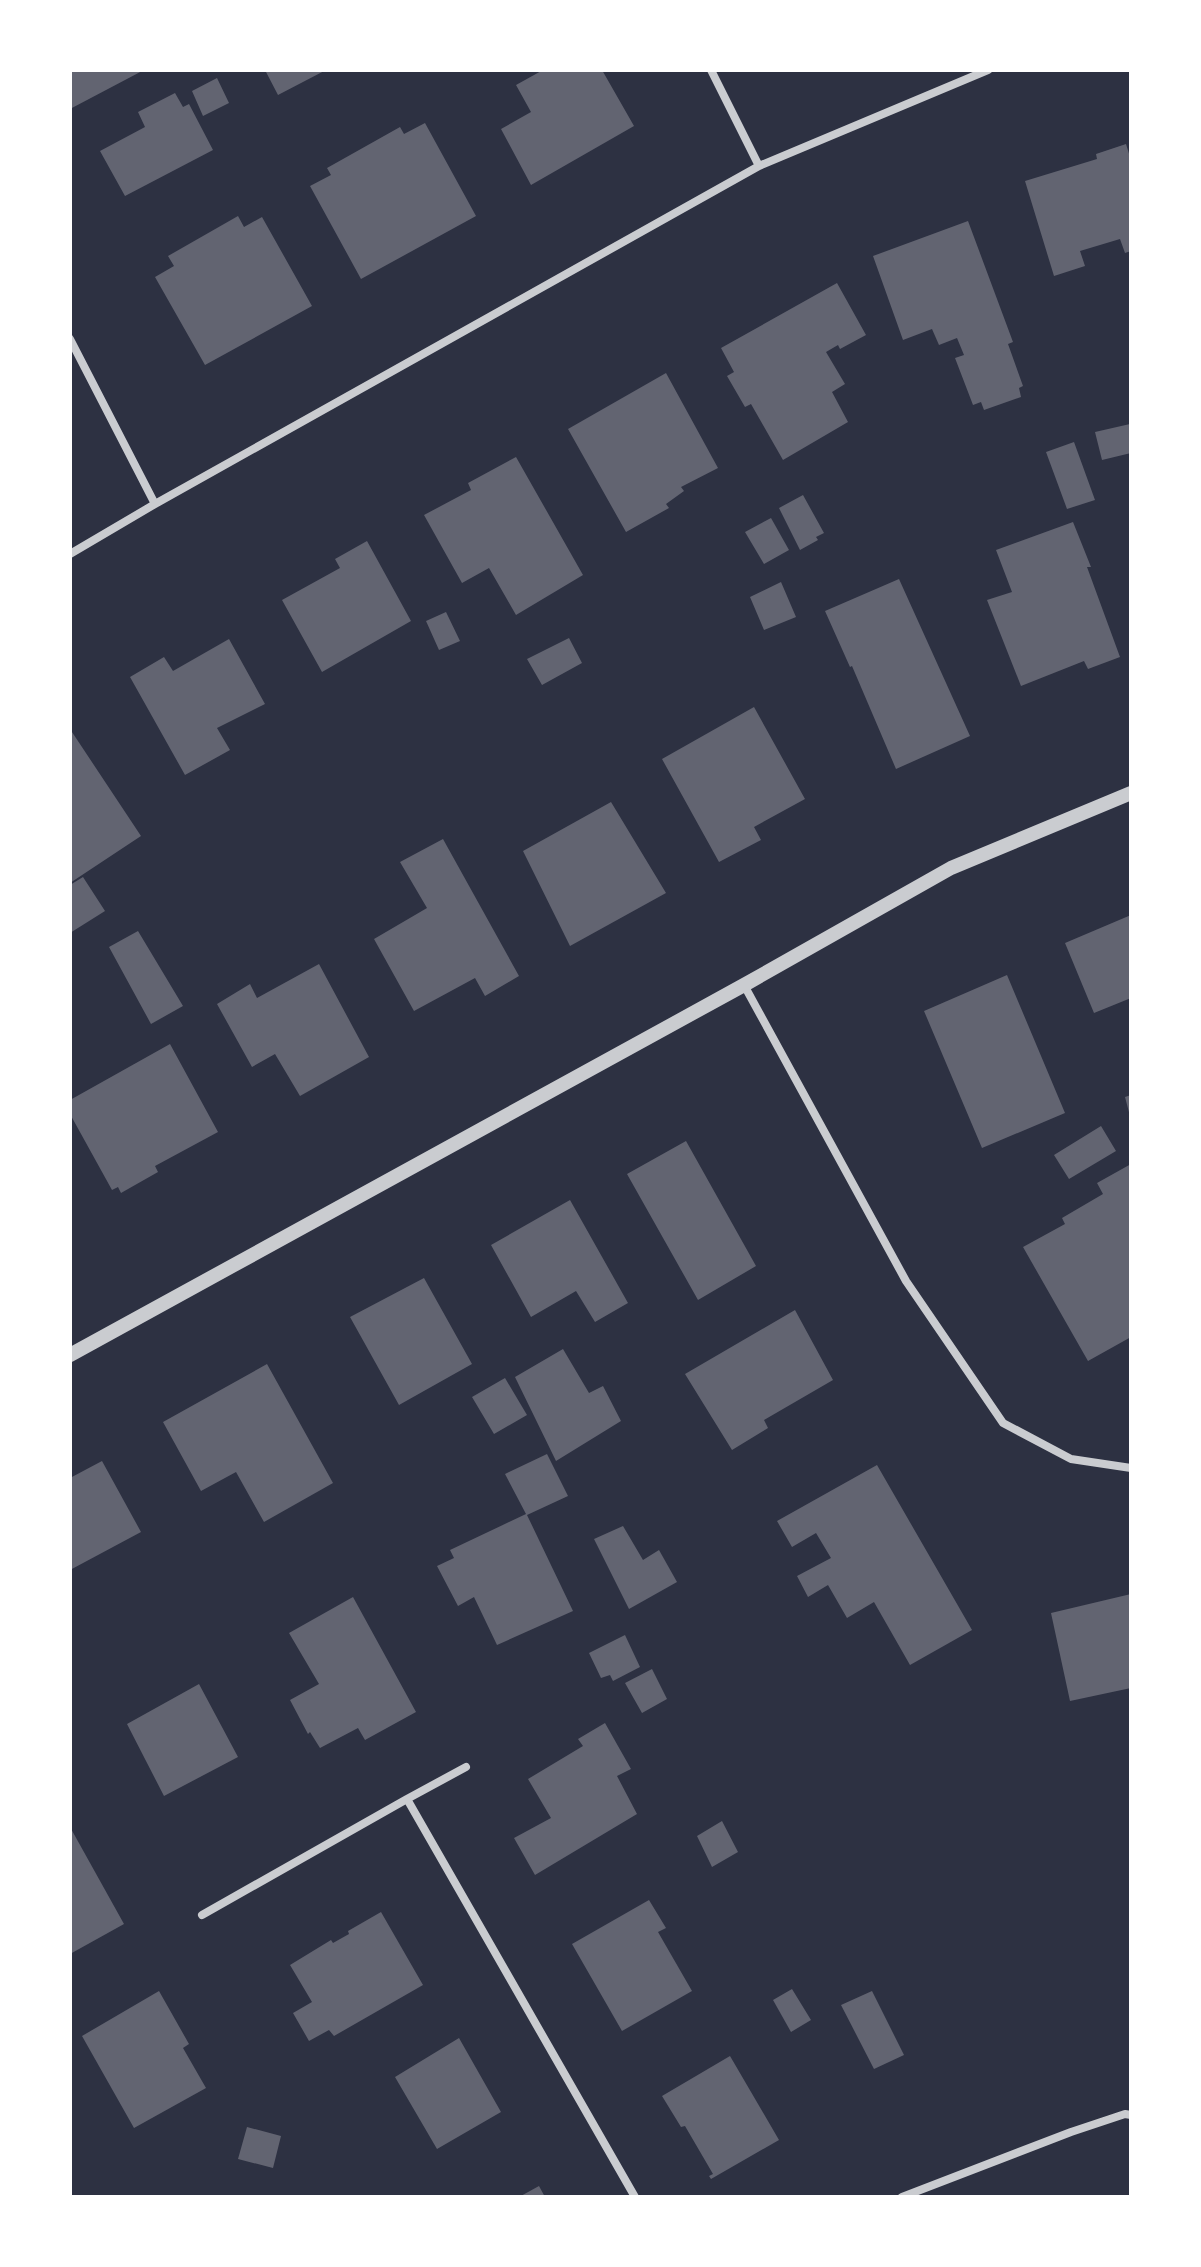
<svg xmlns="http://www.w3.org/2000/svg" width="1201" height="2267" viewBox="0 0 1201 2267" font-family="Lato,sans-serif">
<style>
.building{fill:#626471}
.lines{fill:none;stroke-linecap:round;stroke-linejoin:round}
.minor{stroke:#caccd0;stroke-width:8}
.tertiary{stroke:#caccd0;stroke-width:14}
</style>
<rect width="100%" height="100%" fill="#2d3142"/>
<path class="building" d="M 70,70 L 144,70 L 70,109 Z
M 265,70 L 326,70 L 278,95 Z
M 543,70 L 602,70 L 634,126 L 531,185 L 501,129 L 531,112 L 516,85 Z
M 217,78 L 229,103 L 203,116 L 192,91 Z
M 175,93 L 183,107 L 189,104 L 213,150 L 125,196 L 100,151 L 145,127 L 138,112 Z
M 425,123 L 476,216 L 361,279 L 310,186 L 331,175 L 327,168 L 400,127 L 404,134 Z
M 1126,144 L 1131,160 L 1131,251 L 1125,253 L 1120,239 L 1080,251 L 1085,266 L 1054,276 L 1025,181 L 1097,159 L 1096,154 Z
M 238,216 L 244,227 L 262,217 L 312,306 L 205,365 L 155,277 L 174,266 L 168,256 Z
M 968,221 L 1013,342 L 1008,344 L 1023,386 L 1019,388 L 1021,397 L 984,410 L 981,402 L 973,405 L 955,358 L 964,355 L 957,338 L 939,345 L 932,329 L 903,340 L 873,256 Z
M 837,283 L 866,335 L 840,349 L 838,345 L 826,352 L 845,384 L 832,392 L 848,422 L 783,460 L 751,404 L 745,407 L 727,376 L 734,372 L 721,348 Z
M 666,373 L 718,468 L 681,487 L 684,491 L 666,504 L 669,508 L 626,532 L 568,429 Z
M 1130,424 L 1131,453 L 1102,460 L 1095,432 Z
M 1074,442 L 1095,500 L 1067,509 L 1046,452 Z
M 516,457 L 583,575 L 516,615 L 489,568 L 462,583 L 424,515 L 471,490 L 468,483 Z
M 803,495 L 824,533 L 816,537 L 818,540 L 800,550 L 779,508 Z
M 771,518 L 789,550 L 764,564 L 745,532 Z
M 1073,522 L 1091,567 L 1087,567 L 1120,657 L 1088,669 L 1084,661 L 1021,686 L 987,600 L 1012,592 L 996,550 Z
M 367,541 L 411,621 L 322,672 L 282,600 L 340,568 L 335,559 Z
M 899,579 L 970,736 L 896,769 L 852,666 L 850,667 L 825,611 Z
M 781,582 L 796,617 L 764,630 L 750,597 Z
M 446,612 L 460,641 L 439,650 L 426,621 Z
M 569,638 L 582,663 L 542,685 L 527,659 Z
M 229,639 L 265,704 L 217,728 L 230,750 L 185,775 L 130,677 L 164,657 L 173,671 Z
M 754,707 L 805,799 L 754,827 L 761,840 L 719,862 L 662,759 Z
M 70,729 L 141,836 L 70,883 Z
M 611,802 L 666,893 L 570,946 L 523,851 Z
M 443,839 L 519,976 L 485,996 L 475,978 L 414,1011 L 374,939 L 427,908 L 400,862 Z
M 83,877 L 105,911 L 70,933 L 70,885 Z
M 1131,915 L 1131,998 L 1094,1013 L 1065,943 Z
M 138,931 L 183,1006 L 151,1024 L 109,947 Z
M 319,964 L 369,1057 L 300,1096 L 275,1054 L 252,1067 L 217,1004 L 250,984 L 257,998 Z
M 1007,975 L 1065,1113 L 982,1148 L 924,1011 Z
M 170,1044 L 218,1132 L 155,1166 L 158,1172 L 121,1193 L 118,1187 L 112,1190 L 70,1114 L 70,1100 Z
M 1131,1095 L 1131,1116 L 1130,1116 L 1125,1097 Z
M 1101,1126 L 1116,1151 L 1069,1179 L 1054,1155 Z
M 686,1141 L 756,1266 L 698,1300 L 627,1174 Z
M 1131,1164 L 1131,1337 L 1088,1361 L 1023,1247 L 1065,1224 L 1062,1218 L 1103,1194 L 1097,1183 Z
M 570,1200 L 628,1303 L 595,1322 L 576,1291 L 531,1317 L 491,1245 Z
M 424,1278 L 472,1364 L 399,1405 L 350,1317 Z
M 795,1310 L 833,1380 L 764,1420 L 768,1428 L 732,1450 L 685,1374 Z
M 563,1349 L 589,1393 L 603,1386 L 621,1421 L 556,1461 L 515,1377 Z
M 267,1364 L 333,1483 L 264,1522 L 236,1472 L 201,1491 L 163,1422 Z
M 505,1378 L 527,1415 L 494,1434 L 472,1397 Z
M 547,1454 L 568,1496 L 527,1515 L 573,1611 L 497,1645 L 474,1597 L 458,1606 L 437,1566 L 454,1558 L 450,1550 L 526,1514 L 505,1474 Z
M 102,1461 L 141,1532 L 70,1570 L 70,1478 Z
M 877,1465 L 972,1630 L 910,1665 L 874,1602 L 847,1618 L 828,1585 L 808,1597 L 797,1576 L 831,1558 L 816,1533 L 792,1547 L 777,1521 Z
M 623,1526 L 643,1560 L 659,1550 L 677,1582 L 629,1609 L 594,1539 Z
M 1131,1594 L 1131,1688 L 1070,1701 L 1051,1613 Z
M 353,1597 L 416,1712 L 365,1740 L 358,1728 L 320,1748 L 310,1732 L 308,1734 L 290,1700 L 319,1684 L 289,1633 Z
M 625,1635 L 640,1667 L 613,1681 L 610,1675 L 601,1678 L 589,1653 Z
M 652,1669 L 667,1699 L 642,1713 L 625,1683 Z
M 199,1684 L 238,1757 L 164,1796 L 127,1724 Z
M 605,1723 L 631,1769 L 617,1776 L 637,1814 L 535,1875 L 514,1838 L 551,1818 L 528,1779 L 583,1746 L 578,1739 Z
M 722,1821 L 738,1852 L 712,1867 L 697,1836 Z
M 70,1827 L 124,1924 L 70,1954 Z
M 649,1900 L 666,1928 L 658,1932 L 692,1991 L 622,2031 L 572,1944 Z
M 381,1912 L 423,1985 L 334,2036 L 329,2030 L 309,2041 L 293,2013 L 312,2002 L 290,1965 L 331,1940 L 333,1943 L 349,1934 L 348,1931 Z
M 792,1989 L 811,2020 L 791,2032 L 773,2000 Z
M 159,1991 L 189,2044 L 183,2048 L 206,2088 L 134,2128 L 82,2036 Z
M 872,1991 L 904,2055 L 874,2069 L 841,2005 Z
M 459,2038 L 501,2112 L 437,2149 L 395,2077 Z
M 730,2056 L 779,2140 L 711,2179 L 709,2176 L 713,2174 L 685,2126 L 681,2127 L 662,2096 Z
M 247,2127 L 281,2136 L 273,2168 L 238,2159 Z
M 539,2186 L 545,2197 L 519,2197 Z"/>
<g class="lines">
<path class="minor" d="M 711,70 L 759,166
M 70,339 L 155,504
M 70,554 L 155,504 L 759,166 L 988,70
M 744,985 L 906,1281 L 1003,1423 L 1071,1459 L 1131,1468
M 407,1799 L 466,1767
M 202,1915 L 407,1799 L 635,2197
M 902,2197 L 1071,2132 L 1125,2114 L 1131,2115"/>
<path class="tertiary" d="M 70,1355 L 744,985 L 951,868 L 1131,793"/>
</g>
<rect width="1201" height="2267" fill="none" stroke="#ffffff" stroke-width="144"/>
</svg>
